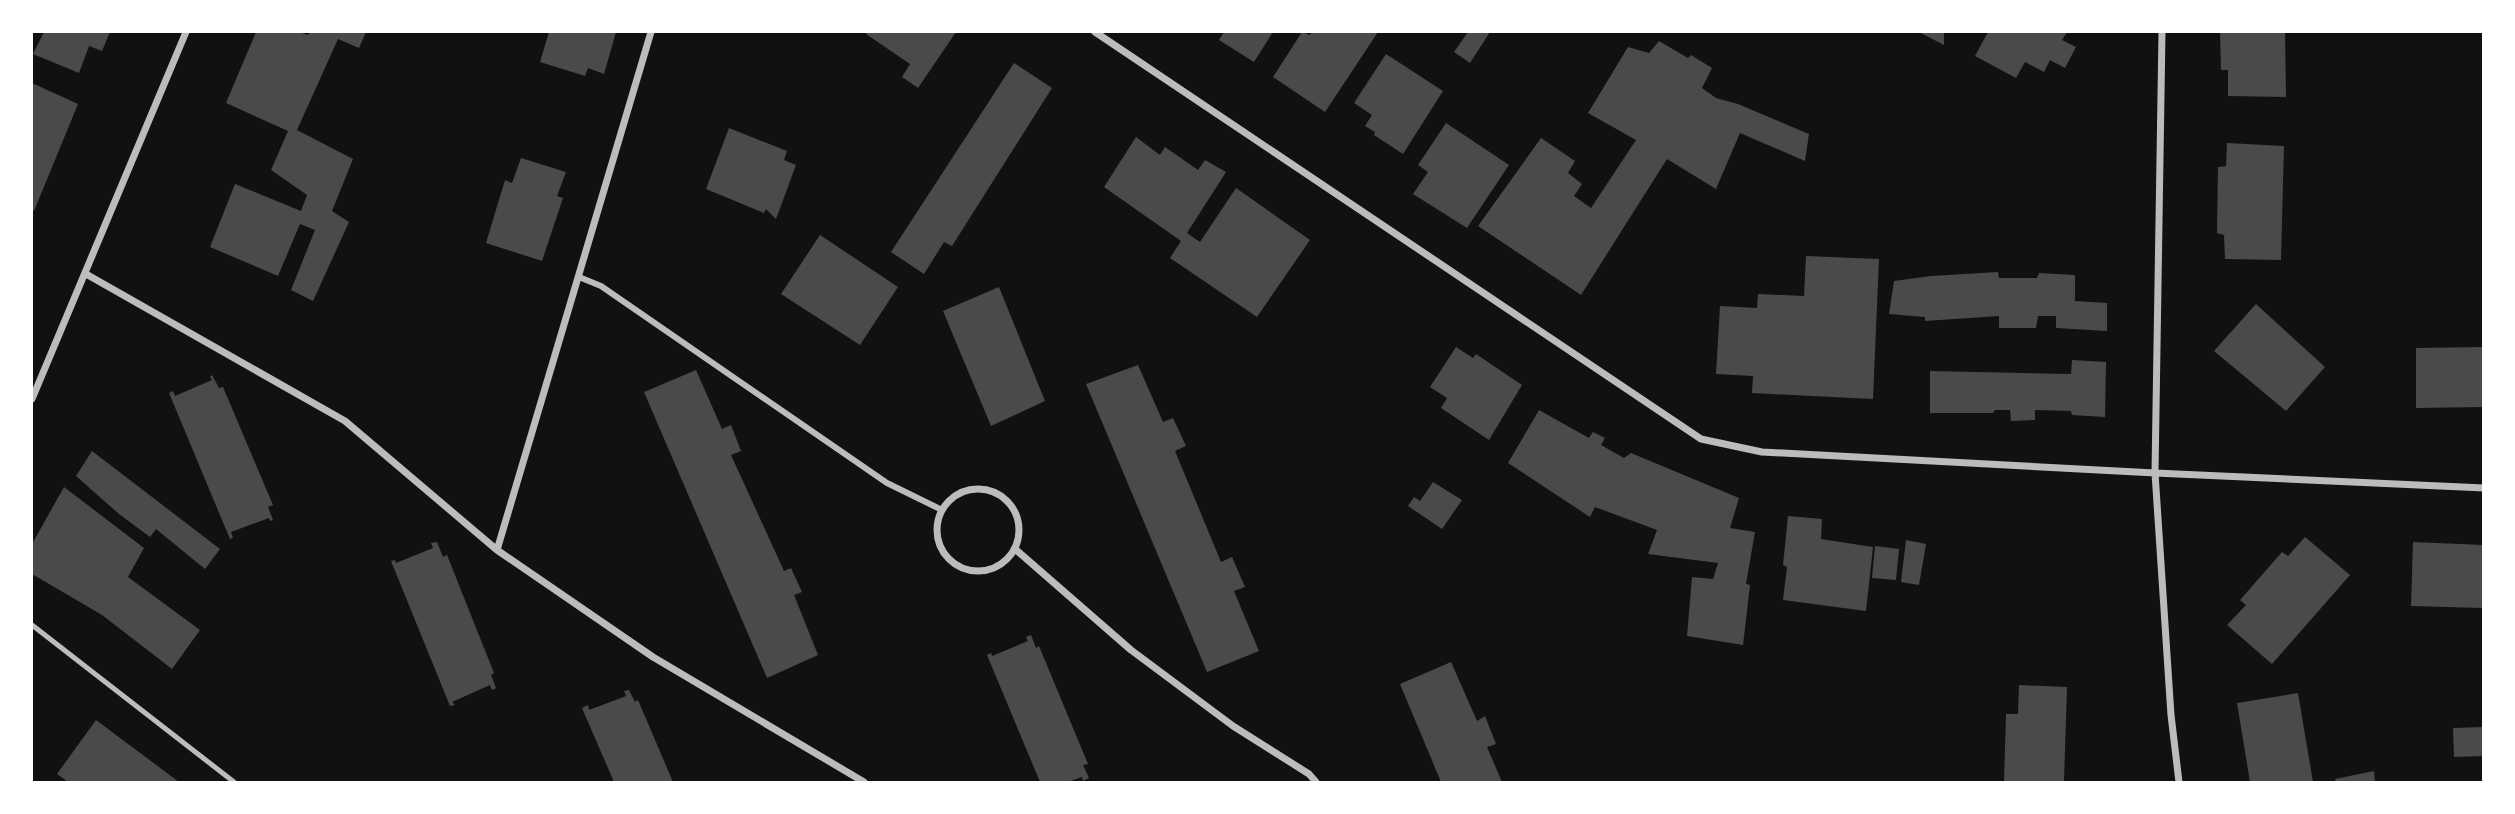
<svg xmlns="http://www.w3.org/2000/svg" width="2515" height="814" viewBox="0 0 2515 814" font-family="'PT Sans Narrow',sans-serif">
<style>
.building{fill:#4a4a4a}
.lines{fill:none;stroke-linecap:round;stroke-linejoin:round}
.service{stroke:#bcbcbc;stroke-width:5}
.pedestrian{stroke:#bcbcbc;stroke-width:6}
.minor{stroke:#bcbcbc;stroke-width:7}
</style>
<rect width="100%" height="100%" fill="#111"/>
<path class="building" d="M 44,32 L 110,32 L 102,51 L 89,46 L 79,73 L 33,54 Z
M 256,32 L 299,32 L 308,35 L 310,32 L 366,32 L 359,48 L 338,39 L 297,130 L 353,159 L 332,211 L 349,222 L 313,301 L 291,290 L 315,230 L 300,224 L 278,276 L 210,247 L 235,184 L 301,211 L 307,195 L 271,170 L 288,131 L 226,103 Z
M 549,32 L 616,32 L 604,74 L 588,68 L 585,76 L 540,62 Z
M 868,32 L 956,32 L 918,88 L 902,77 L 910,64 L 866,34 Z
M 1224,32 L 1273,32 L 1254,62 L 1219,40 Z
M 1302,32 L 1310,35 L 1312,32 L 1378,32 L 1325,112 L 1273,77 Z
M 1468,32 L 1490,32 L 1470,63 L 1454,52 Z
M 1919,32 L 1944,32 L 1944,45 Z
M 1988,32 L 2067,32 L 2062,40 L 2076,47 L 2065,68 L 2050,60 L 2044,72 L 2025,62 L 2016,78 L 1975,56 Z
M 2220,32 L 2285,32 L 2286,97 L 2228,96 L 2228,70 L 2221,70 Z
M 1659,41 L 1688,58 L 1691,55 L 1712,68 L 1702,88 L 1716,98 L 1738,104 L 1809,134 L 1805,161 L 1740,133 L 1716,189 L 1667,159 L 1581,295 L 1478,226 L 1541,138 L 1575,161 L 1568,173 L 1582,184 L 1574,196 L 1591,208 L 1636,140 L 1588,113 L 1628,47 L 1649,53 Z
M 1386,54 L 1443,91 L 1403,154 L 1374,135 L 1375,132 L 1365,126 L 1372,115 L 1354,103 Z
M 1014,63 L 1052,88 L 952,246 L 944,242 L 924,274 L 891,252 Z
M 32,83 L 78,104 L 34,211 L 32,210 Z
M 1446,123 L 1509,165 L 1467,228 L 1413,194 L 1428,172 L 1418,165 Z
M 729,128 L 787,151 L 784,160 L 796,165 L 776,219 L 766,209 L 764,213 L 706,189 Z
M 1136,137 L 1160,155 L 1165,147 L 1198,170 L 1205,160 L 1226,172 L 1187,233 L 1200,242 L 1236,188 L 1310,240 L 1257,317 L 1170,258 L 1181,241 L 1104,187 Z
M 2227,143 L 2284,146 L 2281,260 L 2225,259 L 2224,235 L 2217,233 L 2218,167 L 2226,166 Z
M 521,158 L 566,172 L 557,196 L 563,198 L 542,261 L 486,243 L 505,180 L 512,183 Z
M 820,235 L 898,287 L 860,345 L 781,294 Z
M 1806,256 L 1879,259 L 1873,399 L 1752,393 L 1753,376 L 1716,374 L 1720,306 L 1757,308 L 1758,294 L 1804,296 Z
M 1998,272 L 1999,278 L 2037,278 L 2039,273 L 2075,275 L 2075,301 L 2107,303 L 2107,331 L 2056,328 L 2056,316 L 2038,316 L 2036,328 L 1999,328 L 1999,316 L 1925,321 L 1925,317 L 1889,314 L 1894,281 L 1931,276 Z
M 999,287 L 1045,401 L 991,426 L 943,311 Z
M 2256,304 L 2325,367 L 2286,411 L 2214,351 Z
M 1456,347 L 1473,358 L 1476,354 L 1522,385 L 1489,440 L 1441,408 L 1447,398 L 1430,387 Z
M 2483,347 L 2483,407 L 2416,408 L 2416,348 Z
M 2072,360 L 2106,362 L 2105,417 L 2072,415 L 2071,411 L 2035,410 L 2035,420 L 2011,421 L 2010,410 L 1995,410 L 1993,413 L 1930,413 L 1930,371 L 2071,374 Z
M 1138,365 L 1163,422 L 1173,418 L 1186,446 L 1175,451 L 1221,562 L 1232,557 L 1245,587 L 1234,591 L 1259,651 L 1207,672 L 1086,384 Z
M 696,370 L 722,429 L 731,425 L 741,451 L 731,455 L 784,571 L 791,568 L 802,592 L 794,595 L 818,655 L 767,678 L 644,392 Z
M 212,375 L 219,388 L 223,387 L 273,505 L 268,507 L 273,520 L 270,521 L 269,518 L 231,532 L 233,538 L 230,539 L 169,393 L 173,391 L 175,396 L 212,380 L 210,377 Z
M 1539,410 L 1589,438 L 1593,432 L 1605,438 L 1601,445 L 1624,458 L 1631,453 L 1739,498 L 1730,528 L 1755,532 L 1746,584 L 1750,585 L 1743,645 L 1687,636 L 1692,577 L 1713,579 L 1718,563 L 1648,554 L 1657,530 L 1595,507 L 1590,517 L 1508,463 Z
M 92,451 L 220,549 L 205,569 L 156,529 L 150,537 L 119,514 L 76,476 Z
M 1433,482 L 1462,500 L 1442,529 L 1408,506 L 1414,497 L 1420,501 Z
M 64,487 L 144,548 L 128,577 L 200,630 L 172,669 L 102,615 L 32,574 L 32,544 Z
M 1788,516 L 1822,519 L 1821,539 L 1873,547 L 1866,611 L 1783,600 L 1787,567 L 1783,565 Z
M 2305,537 L 2350,575 L 2272,664 L 2227,625 L 2246,605 L 2240,600 L 2282,552 L 2288,556 Z
M 1906,540 L 1926,544 L 1919,585 L 1901,582 Z
M 437,542 L 443,557 L 447,555 L 494,673 L 491,675 L 496,688 L 492,690 L 490,685 L 452,702 L 455,705 L 450,706 L 391,561 L 395,560 L 396,563 L 433,548 L 431,543 Z
M 2413,542 L 2483,545 L 2483,608 L 2411,606 Z
M 1875,546 L 1899,549 L 1896,580 L 1872,578 Z
M 1031,635 L 1036,648 L 1039,646 L 1088,764 L 1083,765 L 1089,778 L 1083,781 L 1082,777 L 1068,782 L 1040,782 L 987,655 L 991,653 L 992,656 L 1028,641 L 1026,637 Z
M 1451,662 L 1477,721 L 1485,716 L 1496,744 L 1487,747 L 1502,782 L 1441,782 L 1400,684 Z
M 2019,685 L 2067,687 L 2064,782 L 2004,782 L 2006,714 L 2018,714 Z
M 629,690 L 635,702 L 638,700 L 673,782 L 614,782 L 582,708 L 588,705 L 589,710 L 626,696 L 624,691 Z
M 2298,693 L 2313,782 L 2250,782 L 2237,703 Z
M 96,720 L 179,782 L 68,782 L 57,774 Z
M 2483,727 L 2483,756 L 2454,757 L 2453,728 Z
M 2374,771 L 2375,782 L 2336,782 L 2335,779 Z"/>
<g class="lines">
<path class="service" d="M 32,625 L 234,782"/>
<path class="pedestrian" d="M 579,277 L 601,286 L 887,483 L 942,510"/>
<path class="minor" d="M 1095,32 L 1701,439 L 1762,452 L 2155,473 L 2484,488
M 2162,32 L 2155,473 L 2171,715 L 2179,782
M 86,274 L 345,421 L 497,550 L 653,657 L 864,782
M 32,399 L 186,32
M937 530a41 41 0 1 1 82 0a41 41 0 1 1-82 0Z
M 1015,549 L 1131,650 L 1233,726 L 1309,774 L 1316,782
M 497,550 L 651,32"/>
</g>
<rect width="2515" height="814" fill="none" stroke="#ffffff" stroke-width="66"/>
</svg>
